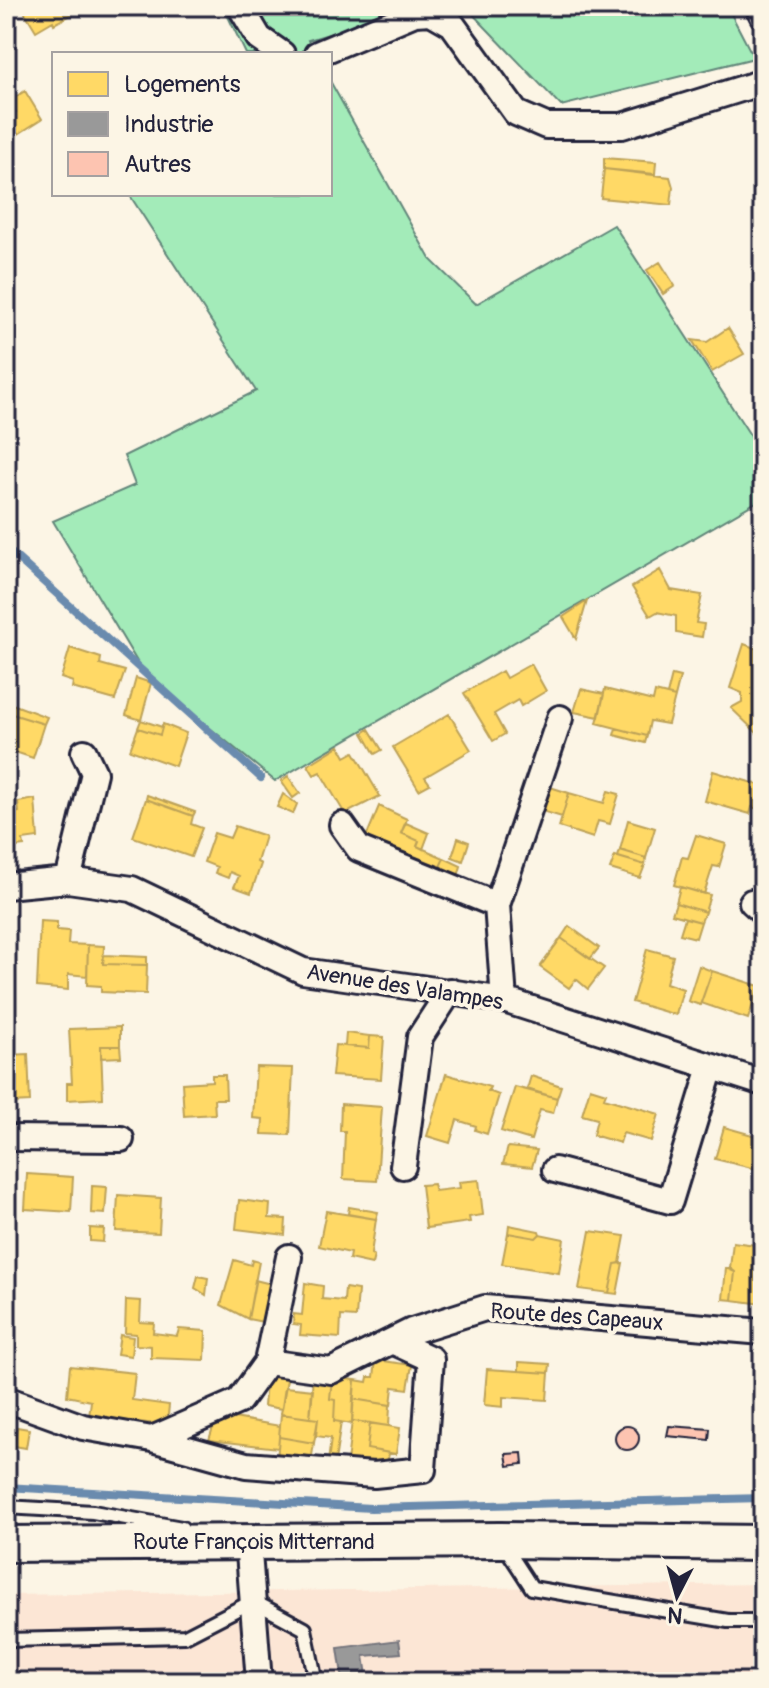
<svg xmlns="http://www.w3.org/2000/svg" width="769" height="1688" viewBox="0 0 769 1688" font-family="Pangolin,sans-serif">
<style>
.built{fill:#fce6d5}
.green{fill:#a3ebb9;stroke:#62867a;stroke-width:2}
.homes{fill:#ffd966;stroke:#bda259;stroke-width:2}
.industry{fill:#999;stroke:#75757d;stroke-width:2}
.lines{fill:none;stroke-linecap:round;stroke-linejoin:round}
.stream{stroke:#6b8bae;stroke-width:8}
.building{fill:#fdc4b1;stroke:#22223b;stroke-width:2}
.service-casing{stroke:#22223b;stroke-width:18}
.minor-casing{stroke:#22223b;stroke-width:30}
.secondary-casing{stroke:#22223b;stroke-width:40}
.service{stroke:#fcf5e5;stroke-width:12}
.minor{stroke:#fcf5e5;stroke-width:24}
.secondary{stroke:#fcf5e5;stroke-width:34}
.labels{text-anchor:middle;stroke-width:8;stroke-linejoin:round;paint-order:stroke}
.street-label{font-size:22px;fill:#22223b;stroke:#fcf5e5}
</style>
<rect width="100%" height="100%" fill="#fcf5e5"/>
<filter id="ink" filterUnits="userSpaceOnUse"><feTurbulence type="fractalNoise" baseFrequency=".0125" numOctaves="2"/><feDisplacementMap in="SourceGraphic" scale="16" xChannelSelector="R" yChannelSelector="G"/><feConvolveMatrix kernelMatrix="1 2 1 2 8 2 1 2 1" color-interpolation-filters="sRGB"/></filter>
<g filter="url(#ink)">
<path class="built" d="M 763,1584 L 763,1682 L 6,1682 L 6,1595 Z"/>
<path class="green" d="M 223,6 L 424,6 L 308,40 L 315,54 L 246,54 Z
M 465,6 L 727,6 L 754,58 L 561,106 Z
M 330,81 L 430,259 L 476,304 L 614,225 L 763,455 L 763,498 L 275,781 L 145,675 L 53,521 L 135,485 L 124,456 L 256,391 L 129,194 L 330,194 Z"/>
<path class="homes" d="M 32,6 L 86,6 L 86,7 L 54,24 L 53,21 L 36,31 L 24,11 Z
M 25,91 L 42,119 L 9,140 L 16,152 L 6,158 L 6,118 L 16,112 L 9,101 Z
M 604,158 L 656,162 L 655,174 L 604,169 Z
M 604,169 L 670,177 L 673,187 L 671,205 L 601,198 Z
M 660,262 L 675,286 L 663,294 L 647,270 Z
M 728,328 L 744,354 L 712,372 L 692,340 L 707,342 Z
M 660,570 L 671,590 L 702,595 L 696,623 L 704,624 L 702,637 L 676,633 L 676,616 L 657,612 L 650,616 L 632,587 Z
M 587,601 L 576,639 L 563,617 Z
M 744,644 L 763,651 L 763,692 L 757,693 L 759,703 L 763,702 L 763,739 L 731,708 L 742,702 L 742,693 L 730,688 Z
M 70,648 L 101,658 L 100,664 L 125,671 L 115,700 L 72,688 L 73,682 L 61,678 Z
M 531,664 L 546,691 L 521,706 L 518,700 L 494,714 L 505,734 L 493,741 L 464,693 L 502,671 L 506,678 Z
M 672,675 L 680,677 L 675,697 L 667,695 Z
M 136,678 L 151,683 L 141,720 L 126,715 Z
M 581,689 L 604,694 L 599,717 L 574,712 Z
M 605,689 L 653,701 L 655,692 L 675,697 L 668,724 L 650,721 L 647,736 L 597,723 Z
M 6,700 L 12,704 L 9,713 L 44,724 L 33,758 L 6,749 Z
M 12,704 L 47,717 L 44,724 L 9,713 Z
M 449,714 L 471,750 L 425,777 L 430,784 L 419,790 L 393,747 Z
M 141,720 L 162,727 L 160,735 L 138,728 Z
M 163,724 L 186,733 L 175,766 L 130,750 L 138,728 L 160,735 Z
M 616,728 L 647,736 L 645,743 L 614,735 Z
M 369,729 L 382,750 L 375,754 L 363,733 Z
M 339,746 L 345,757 L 354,752 L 380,796 L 345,814 L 320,772 L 314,775 L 308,765 Z
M 713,771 L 763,786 L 763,811 L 752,807 L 750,814 L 705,801 Z
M 288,776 L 300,793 L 293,798 L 281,781 Z
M 550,787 L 569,793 L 562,817 L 542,811 Z
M 608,791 L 619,794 L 610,824 L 598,821 L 593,838 L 559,827 L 569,793 L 604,803 Z
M 283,794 L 297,804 L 293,814 L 277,807 Z
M 147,795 L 195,812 L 193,816 L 146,799 Z
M 35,799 L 38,838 L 23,840 L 24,846 L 6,848 L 6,813 L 19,812 L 18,802 Z
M 146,799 L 193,816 L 191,824 L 202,828 L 191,857 L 133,837 Z
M 379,806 L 407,819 L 401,833 L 419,841 L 417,846 L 444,858 L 438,871 L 365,840 Z
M 628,820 L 655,828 L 646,858 L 620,850 Z
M 406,823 L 429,833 L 423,849 L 417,846 L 419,841 L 401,833 Z
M 235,826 L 265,836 L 257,862 L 261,864 L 251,893 L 234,887 L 239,876 L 230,872 L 228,878 L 215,873 L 217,867 L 204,862 L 214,833 L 230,838 Z
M 696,835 L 726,844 L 719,867 L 713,866 L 704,894 L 674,885 L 682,857 L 688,858 Z
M 458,838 L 469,842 L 463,861 L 452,857 Z
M 620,850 L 646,858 L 645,865 L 618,857 Z
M 615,856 L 645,865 L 640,878 L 610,869 Z
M 444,858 L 461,866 L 457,880 L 438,871 Z
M 680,887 L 710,895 L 705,912 L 676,903 Z
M 676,903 L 705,912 L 701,922 L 672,914 Z
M 685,918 L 701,922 L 696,938 L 680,934 Z
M 40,921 L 57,922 L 57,930 L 69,931 L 68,944 L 88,945 L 87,976 L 68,974 L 68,990 L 37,987 Z
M 569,926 L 599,948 L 590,959 L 561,938 Z
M 561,938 L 604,968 L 588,989 L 576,979 L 569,988 L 540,967 Z
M 88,945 L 104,946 L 103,964 L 147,965 L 146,994 L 101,992 L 101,986 L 87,985 Z
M 647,949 L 673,956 L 666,983 L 683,989 L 676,1015 L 632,1002 Z
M 104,955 L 147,957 L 147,965 L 103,964 Z
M 699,966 L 712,971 L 700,1005 L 688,1001 Z
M 712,971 L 759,986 L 748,1019 L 701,1003 Z
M 120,1027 L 120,1046 L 101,1046 L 103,1098 L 67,1100 L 67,1083 L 72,1083 L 69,1029 Z
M 346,1033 L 370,1036 L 369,1048 L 345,1046 Z
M 370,1036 L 384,1037 L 381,1079 L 332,1076 L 335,1045 L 369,1048 Z
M 101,1046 L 120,1046 L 121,1057 L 101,1058 Z
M 28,1054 L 30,1102 L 11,1103 L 11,1097 L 6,1097 L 6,1061 L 10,1060 L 9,1055 Z
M 256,1067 L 293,1068 L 290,1135 L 262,1134 L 263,1119 L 253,1118 Z
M 446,1074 L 490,1087 L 488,1091 L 499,1095 L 487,1134 L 475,1130 L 476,1126 L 457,1120 L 450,1143 L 427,1136 Z
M 212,1075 L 225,1075 L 226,1099 L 214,1099 L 215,1114 L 184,1116 L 182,1083 L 212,1081 Z
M 531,1076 L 561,1086 L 557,1098 L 527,1089 Z
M 515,1087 L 557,1098 L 553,1113 L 540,1110 L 531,1140 L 501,1131 Z
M 590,1088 L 606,1093 L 604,1098 L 659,1114 L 651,1141 L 623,1133 L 620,1143 L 593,1135 L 597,1119 L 582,1115 Z
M 341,1104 L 382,1107 L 377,1181 L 343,1179 L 345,1131 L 340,1131 Z
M 724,1127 L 763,1138 L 763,1175 L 759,1174 L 760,1170 L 715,1159 Z
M 508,1147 L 537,1150 L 532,1167 L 503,1164 Z
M 27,1174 L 73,1177 L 71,1212 L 25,1209 Z
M 479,1180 L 483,1215 L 469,1217 L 470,1222 L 426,1228 L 421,1185 L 433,1184 L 435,1191 L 460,1188 L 459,1182 Z
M 92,1186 L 107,1187 L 105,1214 L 91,1213 Z
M 118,1195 L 161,1198 L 159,1233 L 116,1231 Z
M 239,1200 L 270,1204 L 269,1218 L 286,1219 L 285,1235 L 236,1229 Z
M 349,1207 L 378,1212 L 376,1219 L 348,1214 Z
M 326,1211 L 376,1219 L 371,1254 L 374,1256 L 372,1264 L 349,1259 L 350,1253 L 319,1246 Z
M 509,1225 L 539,1231 L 540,1234 L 536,1238 L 508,1233 Z
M 90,1228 L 104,1229 L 103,1242 L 90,1241 Z
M 590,1231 L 625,1236 L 620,1263 L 615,1264 L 609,1293 L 579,1289 Z
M 508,1233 L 536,1238 L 540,1234 L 564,1239 L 559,1273 L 502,1264 Z
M 733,1242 L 763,1246 L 763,1304 L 732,1300 L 735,1272 L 730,1268 Z
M 234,1260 L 251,1265 L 252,1260 L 259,1262 L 248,1319 L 221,1305 Z
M 623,1263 L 617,1294 L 609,1293 L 615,1264 Z
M 726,1268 L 735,1272 L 732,1300 L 723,1299 Z
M 198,1276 L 208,1278 L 206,1295 L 195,1288 Z
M 255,1280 L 279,1286 L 273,1324 L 248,1319 Z
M 305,1283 L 323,1286 L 322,1299 L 344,1301 L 345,1288 L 358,1290 L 356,1317 L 341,1316 L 340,1338 L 300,1335 L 301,1325 L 293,1324 L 294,1314 L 302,1315 Z
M 126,1300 L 141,1301 L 140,1322 L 154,1323 L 153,1333 L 177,1336 L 179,1329 L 206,1331 L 205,1360 L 151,1358 L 151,1346 L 136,1345 L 136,1334 L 125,1333 Z
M 120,1335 L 133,1337 L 131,1356 L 117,1354 Z
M 376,1360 L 412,1365 L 408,1389 L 393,1387 L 391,1405 L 353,1399 L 355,1380 L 367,1382 L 368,1377 L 374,1377 Z
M 519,1362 L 550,1364 L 549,1373 L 519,1371 Z
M 6,1363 L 15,1364 L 14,1387 L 6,1385 Z
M 70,1366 L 135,1373 L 132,1400 L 169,1405 L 167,1425 L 89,1417 L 91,1401 L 67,1396 Z
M 487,1369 L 549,1373 L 547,1400 L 503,1397 L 503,1407 L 484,1405 Z
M 267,1372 L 288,1373 L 282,1409 L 264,1406 Z
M 313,1375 L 332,1377 L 330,1399 L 335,1400 L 334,1421 L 341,1422 L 335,1461 L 328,1462 L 331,1438 L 316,1436 L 318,1419 L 310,1418 Z
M 332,1377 L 355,1380 L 352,1424 L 334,1421 L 335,1400 L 330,1399 Z
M 285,1387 L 313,1390 L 310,1418 L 281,1414 Z
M 353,1399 L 390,1405 L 389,1426 L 352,1421 Z
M 281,1414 L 318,1419 L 314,1443 L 279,1437 Z
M 217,1415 L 280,1426 L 278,1448 L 209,1440 Z
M 352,1421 L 370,1423 L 367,1449 L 389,1453 L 387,1465 L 347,1462 Z
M 370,1423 L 400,1428 L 396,1454 L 367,1449 Z
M 17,1427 L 29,1429 L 26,1448 L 14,1446 Z
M 279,1437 L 314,1443 L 311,1462 L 277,1460 Z"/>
<path class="industry" d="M 399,1640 L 401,1653 L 364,1656 L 368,1682 L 343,1682 L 338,1648 Z"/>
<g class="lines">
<path class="stream" d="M 6,548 L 261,778
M 6,1487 L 371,1508 L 763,1498"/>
</g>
<path class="building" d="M 669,1426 L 710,1429 L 709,1440 L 667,1436 Z
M615 1438a12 12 0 1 1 24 0a12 12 0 1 1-24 0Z
M 522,1453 L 523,1464 L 508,1466 L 506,1454 Z"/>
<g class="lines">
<defs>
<path id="service" d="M 6,1507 L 93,1512 L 182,1528
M 504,1545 L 532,1588 L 728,1621 L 763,1621
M 6,1640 L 185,1636 L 253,1601 L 305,1629 L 316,1682"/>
<path id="minor" d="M 240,6 L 259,38 L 282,54
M 758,6 L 763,16
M 317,54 L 415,13 L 431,12 L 452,24 L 516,113 L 546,126 L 622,126 L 763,82
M 342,825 L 359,849 L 497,905
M 68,880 L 94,773 L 84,752
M 6,886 L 68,880 L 132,889 L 303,971 L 504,1000 L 763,1083
M 752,902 L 763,912
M 504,1000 L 497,905 L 560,718
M 6,1138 L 121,1139
M 403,1166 L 420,1037 L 450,991
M 555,1170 L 670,1201 L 711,1067
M 267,1362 L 289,1257
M 6,1399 L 83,1427 L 152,1439 L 239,1401 L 267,1362 L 331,1371 L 412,1331 L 485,1308 L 763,1332
M 152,1439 L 246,1465 L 374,1475 L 423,1470 L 431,1359 L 392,1341
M 248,1540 L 259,1682"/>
<path id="secondary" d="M 6,1544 L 501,1540 L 763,1543"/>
</defs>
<use href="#service" class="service-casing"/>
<use href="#minor" class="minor-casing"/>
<use href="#secondary" class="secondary-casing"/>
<use href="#service" class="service"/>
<use href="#minor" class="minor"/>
<use href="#secondary" class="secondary"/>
</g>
</g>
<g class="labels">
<g class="street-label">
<text transform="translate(405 986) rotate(9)" y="8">Avenue des Valampes</text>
<text transform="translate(577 1316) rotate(4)" y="8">Route des Capeaux</text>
<text x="254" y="1549">Route François Mitterrand</text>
</g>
</g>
<rect width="769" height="1688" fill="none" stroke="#fcf5e5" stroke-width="32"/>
<rect x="16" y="16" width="737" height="1656" fill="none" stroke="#22223b" stroke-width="3" filter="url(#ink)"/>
<rect x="52" y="52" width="280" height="144" fill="#fcf5e5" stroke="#a5a1a1" stroke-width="2"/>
<rect x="68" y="72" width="40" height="24" fill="#ffd966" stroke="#a5a1a1" stroke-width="2"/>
<text x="124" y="92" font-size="24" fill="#22223b">Logements</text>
<rect x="68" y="112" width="40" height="24" fill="#999999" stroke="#a5a1a1" stroke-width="2"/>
<text x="124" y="132" font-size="24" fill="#22223b">Industrie</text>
<rect x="68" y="152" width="40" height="24" fill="#fdc4b1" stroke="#a5a1a1" stroke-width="2"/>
<text x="124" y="172" font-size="24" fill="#22223b">Autres</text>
<g transform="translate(677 1596) rotate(186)" stroke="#fcf5e5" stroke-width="6" paint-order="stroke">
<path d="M0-6L14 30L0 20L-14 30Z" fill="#22223b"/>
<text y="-12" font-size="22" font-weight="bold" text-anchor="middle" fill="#22223b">N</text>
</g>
</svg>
